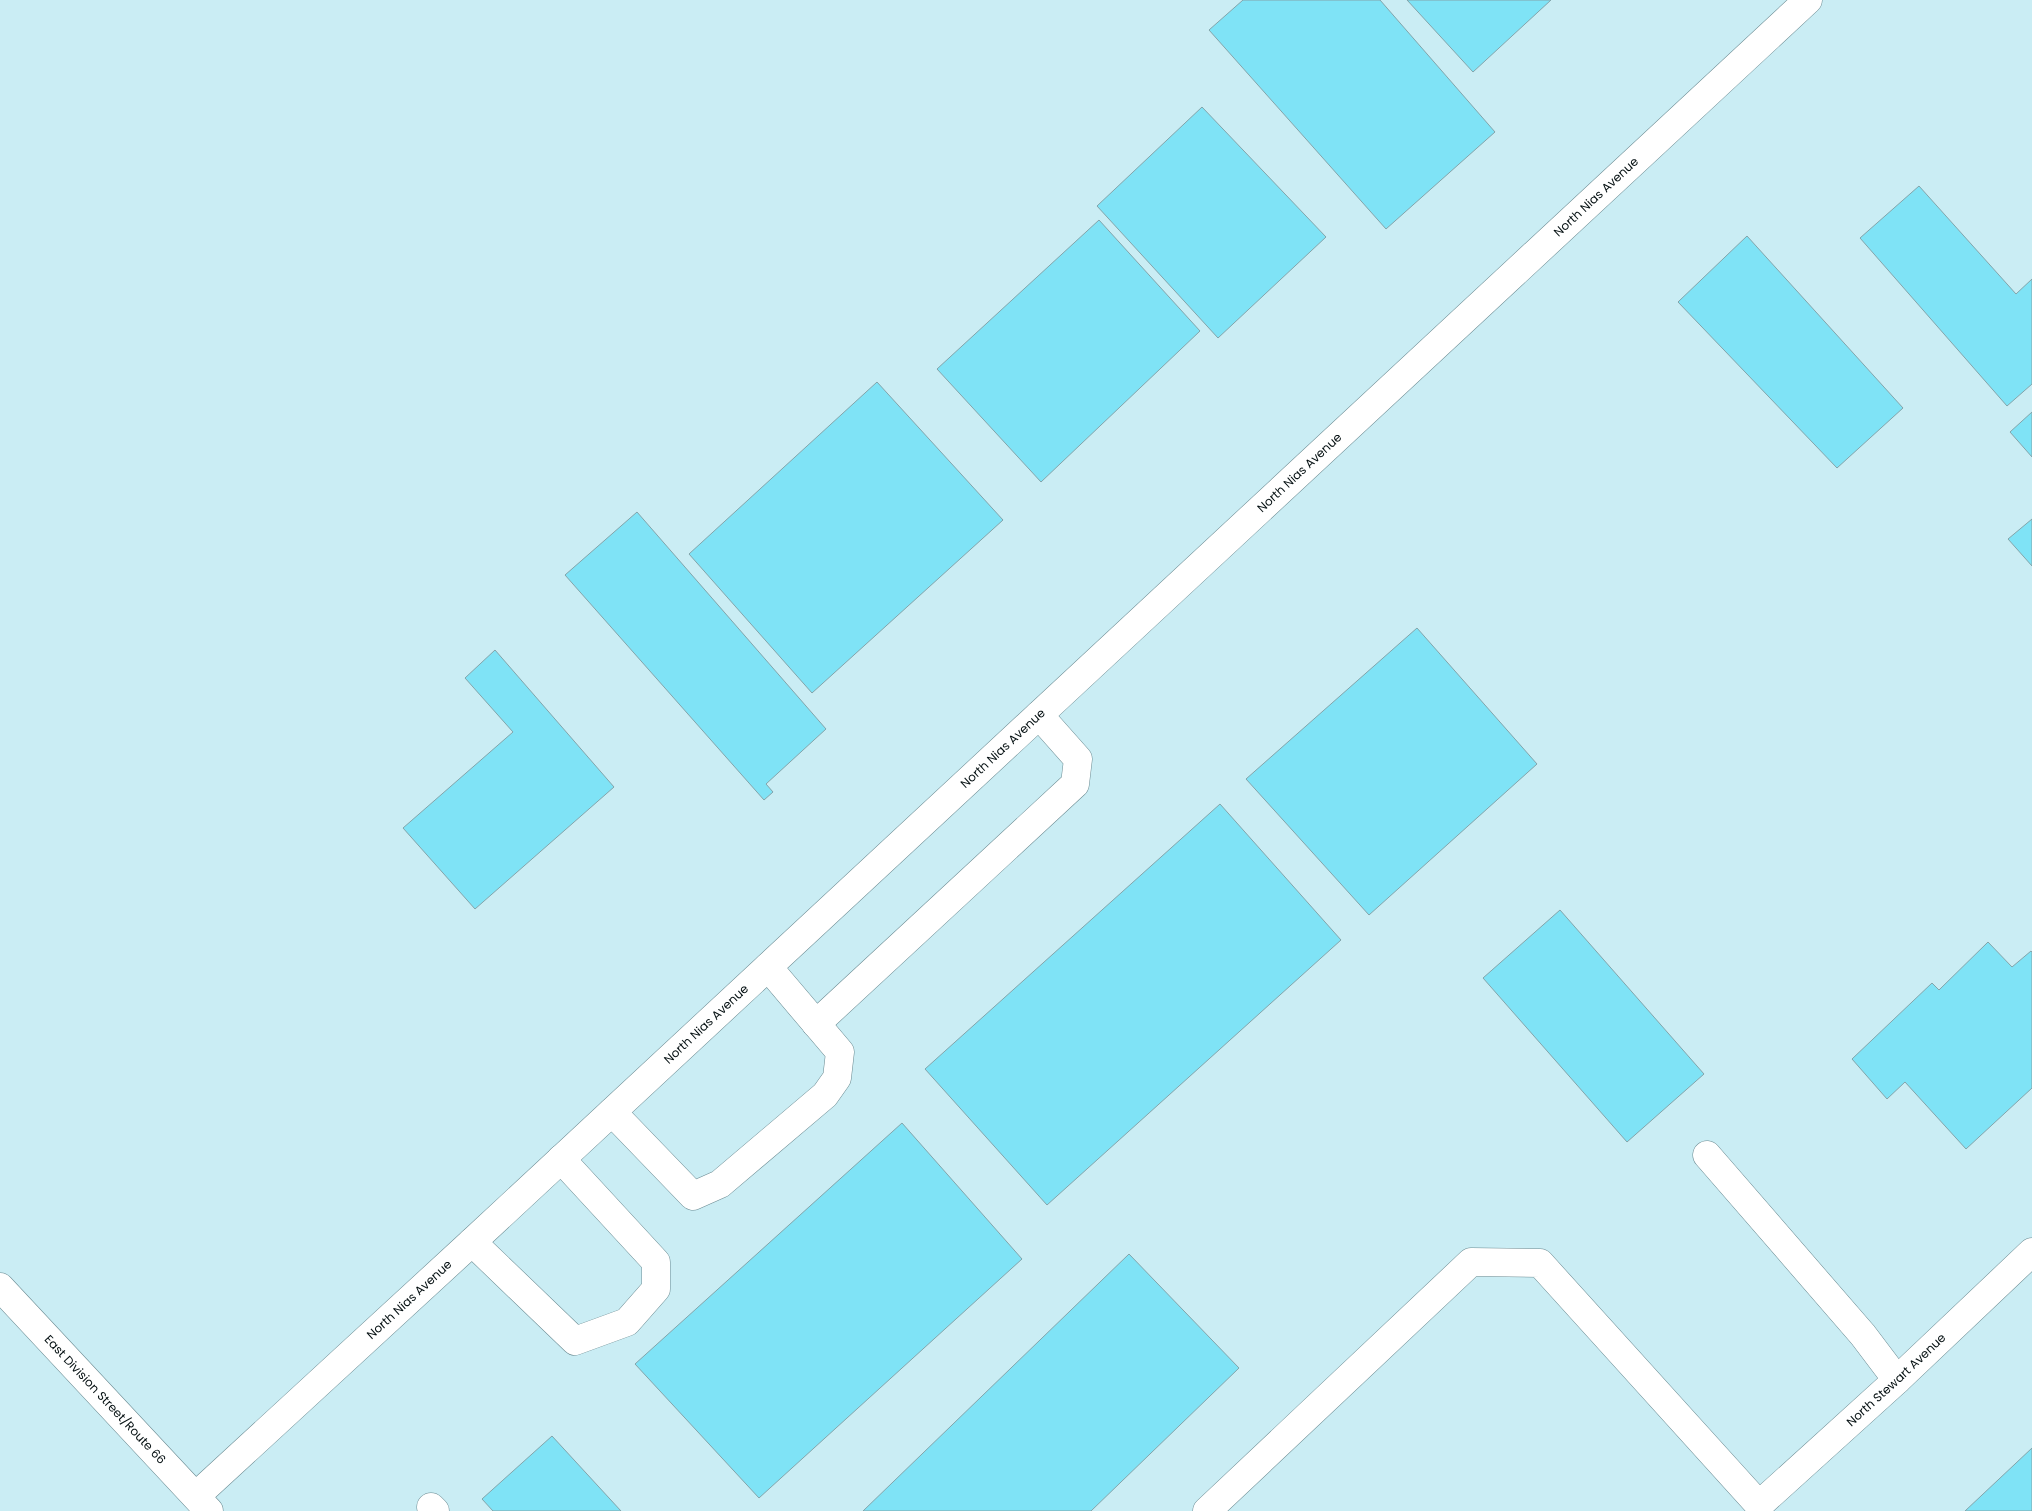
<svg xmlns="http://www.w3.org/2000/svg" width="2032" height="1511" viewBox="0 0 2032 1511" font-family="Poppins,sans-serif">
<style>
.building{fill:#7fe3f6;stroke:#83a4aa}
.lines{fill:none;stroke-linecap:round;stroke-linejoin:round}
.minor-casing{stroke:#6a8a91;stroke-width:29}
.major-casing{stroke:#6a8a91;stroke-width:29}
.minor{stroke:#fff;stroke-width:28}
.major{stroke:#fff;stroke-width:28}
.labels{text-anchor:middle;stroke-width:4.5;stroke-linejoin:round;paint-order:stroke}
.street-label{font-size:12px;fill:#040f11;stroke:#fff}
</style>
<rect width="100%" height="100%" fill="#caedf4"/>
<path class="building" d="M 1243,0 L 1380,0 L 1495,132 L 1386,229 L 1209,30 Z
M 1407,0 L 1551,0 L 1473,72 Z
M 1202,107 L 1326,237 L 1218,338 L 1097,206 Z
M 1919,186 L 2016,294 L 2032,279 L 2032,384 L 2007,406 L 1860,238 Z
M 1099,220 L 1200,331 L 1041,482 L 937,369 Z
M 1747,236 L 1903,408 L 1837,468 L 1678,302 Z
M 877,382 L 1003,520 L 812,693 L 689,554 Z
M 2032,412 L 2032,457 L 2010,432 Z
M 637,512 L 826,729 L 766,784 L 773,792 L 764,800 L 565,575 Z
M 2032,519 L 2032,566 L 2008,539 Z
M 1417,628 L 1537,764 L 1369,915 L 1246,779 Z
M 495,650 L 614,787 L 475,909 L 403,828 L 513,732 L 465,678 Z
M 1220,804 L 1341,940 L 1047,1205 L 925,1069 Z
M 1560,910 L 1704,1074 L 1627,1142 L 1483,978 Z
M 1988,942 L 2012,967 L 2031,951 L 2032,952 L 2032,1088 L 1966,1149 L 1905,1082 L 1887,1099 L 1852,1059 L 1932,983 L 1939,990 Z
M 902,1123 L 1022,1259 L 759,1498 L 635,1364 Z
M 1129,1254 L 1239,1368 L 1091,1511 L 863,1511 Z
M 552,1436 L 621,1511 L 493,1511 L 482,1499 Z
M 2032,1448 L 2032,1511 L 1965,1511 Z"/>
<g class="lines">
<defs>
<g id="minor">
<path d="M 816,1024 L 1075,784 L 1078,759 L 1039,715"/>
<path d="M 612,1112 L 693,1196 L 720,1184 L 825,1095 L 837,1078 L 840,1052 L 768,967"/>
<path d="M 1707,1155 L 1863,1335 L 1897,1380"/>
<path d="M 472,1242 L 575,1341 L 627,1322 L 656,1289 L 656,1262 L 561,1159"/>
<path id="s1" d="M 196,1496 L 472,1242 L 1808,0"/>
<path d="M 431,1507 L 435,1511"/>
<path id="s2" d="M 1207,1511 L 1471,1262 L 1540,1263 L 1759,1505 L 1897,1380 L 2032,1252"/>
</g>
<g id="major">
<path id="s3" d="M 0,1287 L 209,1511"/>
</g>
</defs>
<use href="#minor" class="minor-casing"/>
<use href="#major" class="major-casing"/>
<use href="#minor" class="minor"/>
<use href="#major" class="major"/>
</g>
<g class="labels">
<g class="street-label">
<text dy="4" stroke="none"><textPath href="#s1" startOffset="1910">North Nias Avenue</textPath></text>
<text dy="4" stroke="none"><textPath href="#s1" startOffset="1505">North Nias Avenue</textPath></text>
<text dy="4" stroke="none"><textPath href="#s1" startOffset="1100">North Nias Avenue</textPath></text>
<text dy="4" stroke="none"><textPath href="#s1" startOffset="695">North Nias Avenue</textPath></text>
<text dy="4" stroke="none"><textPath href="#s1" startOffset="290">North Nias Avenue</textPath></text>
<text dy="4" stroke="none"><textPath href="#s2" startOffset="944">North Stewart Avenue</textPath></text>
<text dy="4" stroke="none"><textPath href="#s3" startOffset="154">East Division Street/Route 66</textPath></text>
</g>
</g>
</svg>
